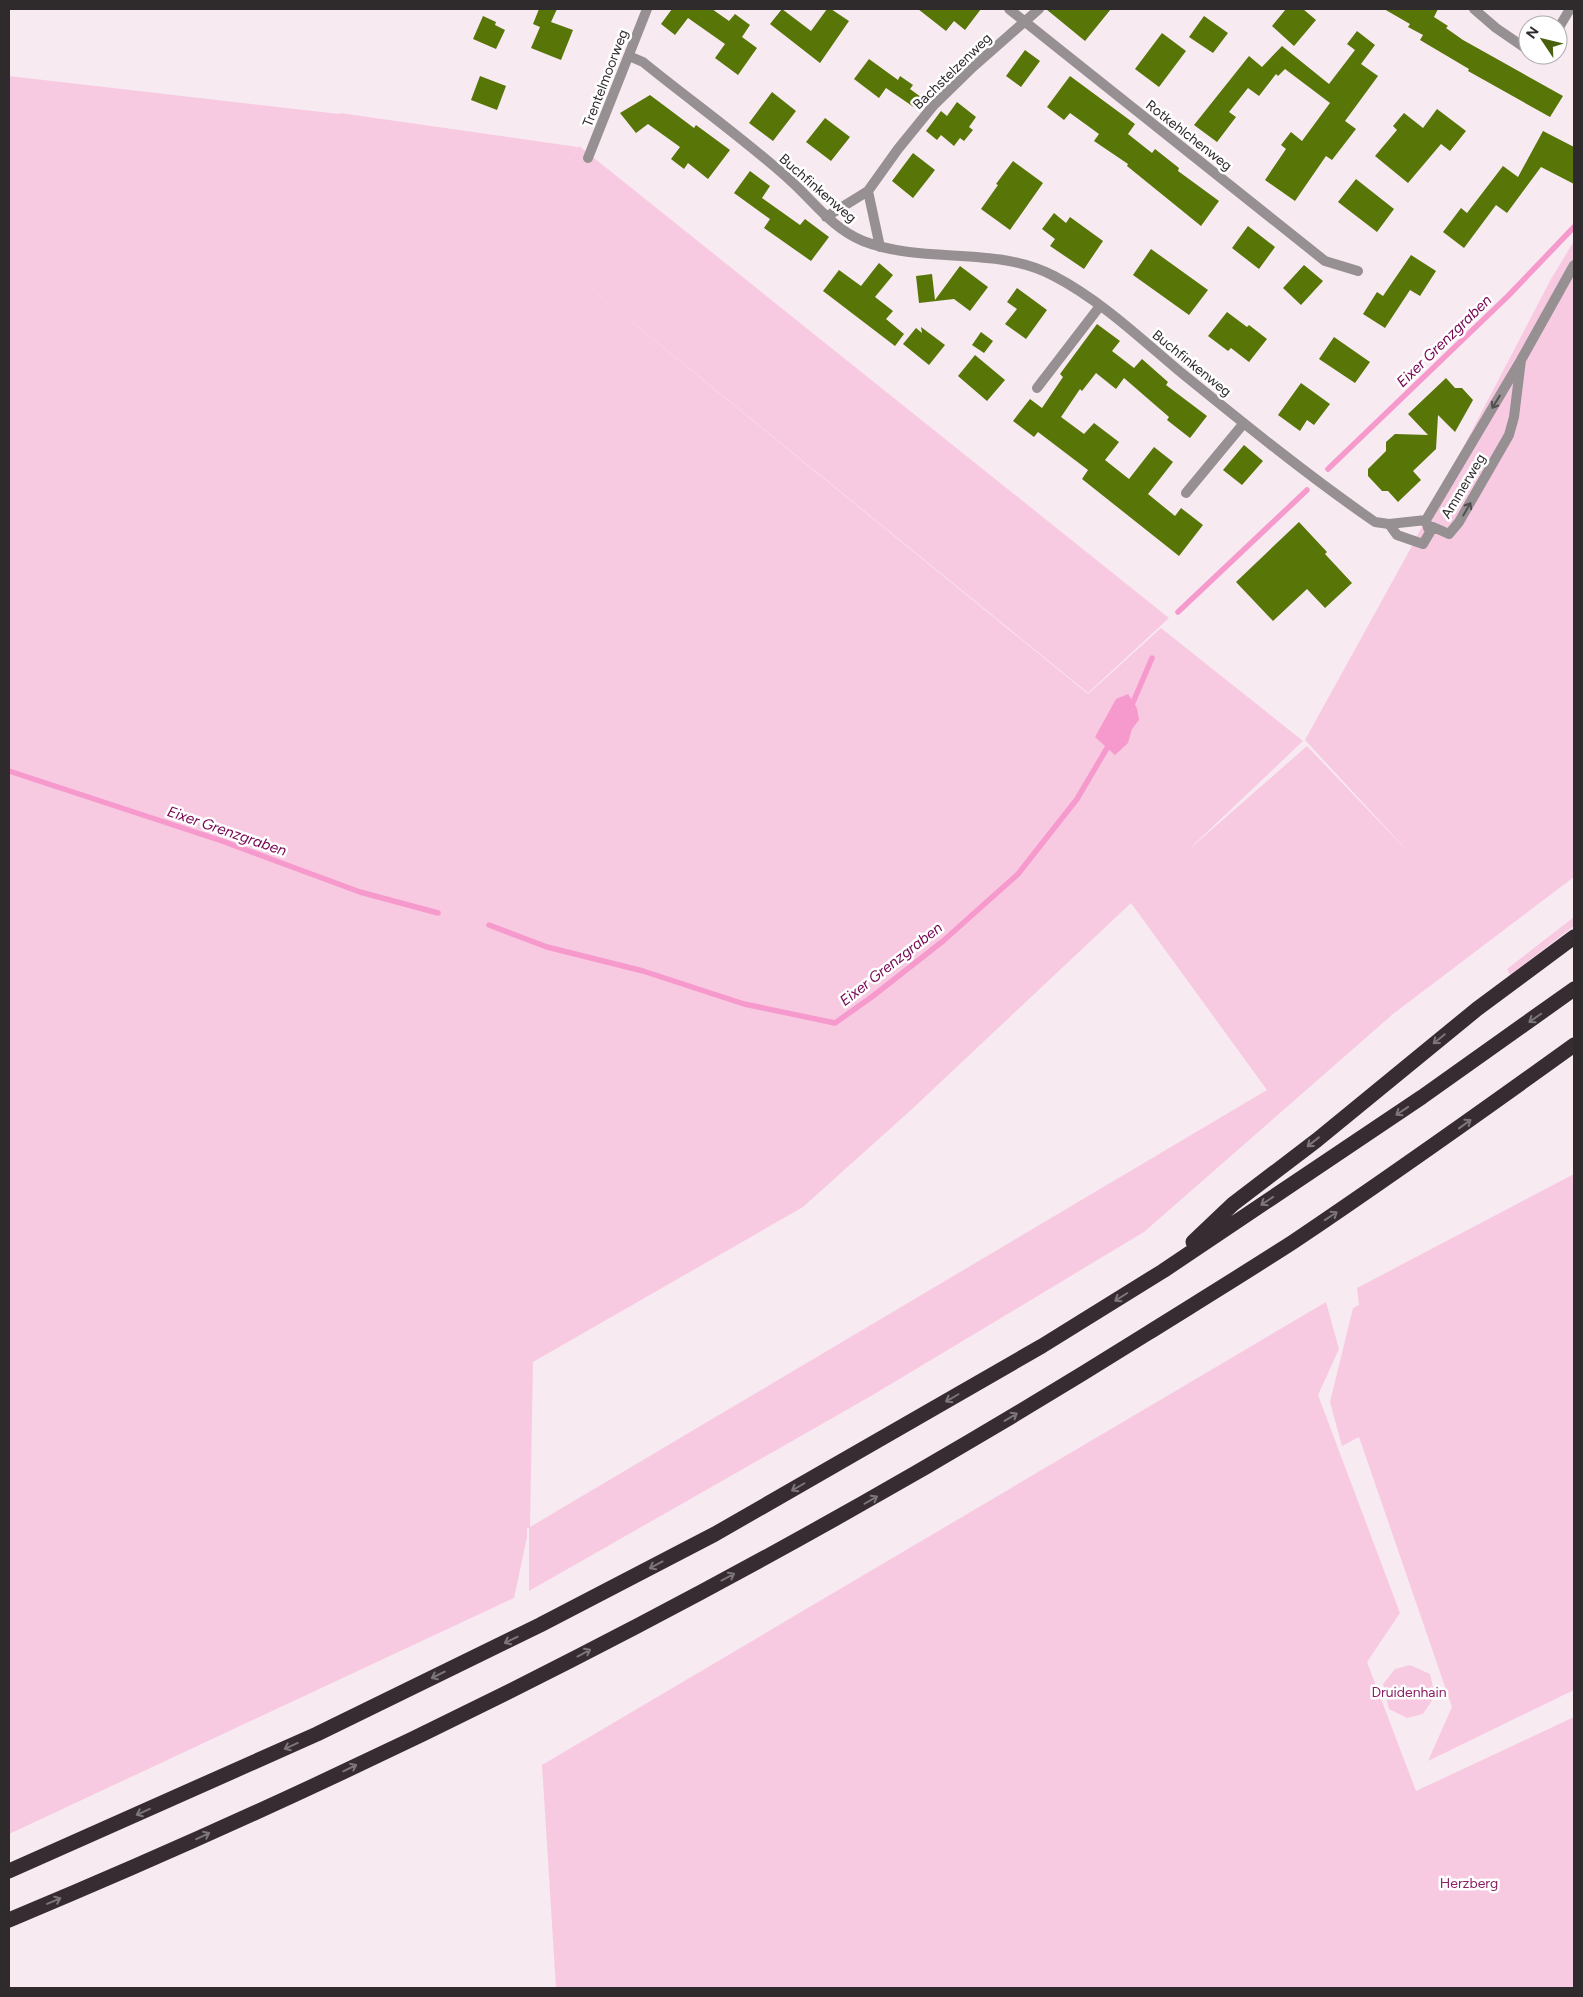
<svg xmlns="http://www.w3.org/2000/svg" width="1583" height="1997" viewBox="0 0 1583 1997" font-family="Figtree,sans-serif">
<style>
.green{fill:#f8cae2;fill-rule:evenodd}
.water{fill:#f699cc}
.lines{fill:none;stroke-linecap:round;stroke-linejoin:round}
.stream{stroke:#f699cc;stroke-width:5.5}
.building{fill:#587507}
.street{stroke:#969093;stroke-width:10}
.highway{stroke:#362c31;stroke-width:15}
.oneway{stroke:#534e50}
.oneway2{stroke:#7c7679}
.labels{text-anchor:middle;stroke-width:5;stroke-linejoin:round;paint-order:stroke}
.street-label{font-size:14px;fill:#2f2a2c;stroke:#fff}
.park-label{font-size:14px;fill:#8b2065;stroke:#fff}
.water-label{font-size:15px;font-style:italic;fill:#770453;stroke:#fff}
</style>
<rect width="100%" height="100%" fill="#f8eaf1"/>
<path class="green" d="M 9,76 L 339,114 L 340,113 L 578,147 L 553,183 L 579,146 L 1169,618 L 1088,693 L 519,230 L 1088,694 L 1161,628 L 1303,741 L 1186,852 L 1307,746 L 1413,857 L 1305,740 L 1407,555 L 1551,279 L 1574,241 L 1574,877 L 1393,1014 L 1144,1232 L 871,1396 L 529,1591 L 529,1528 L 527,1528 L 527,1537 L 514,1598 L 9,1834 ZM 1131,903 L 1267,1090 L 530,1527 L 533,1362 L 803,1207 L 911,1110 Z
M 1574,917 L 1574,926 L 1510,975 L 1507,969 Z
M 1574,1174 L 1574,1690 L 1428,1761 L 1452,1707 L 1359,1437 L 1342,1446 L 1330,1402 L 1353,1308 L 1359,1305 L 1357,1288 Z
M 1326,1302 L 1339,1349 L 1318,1395 L 1400,1613 L 1367,1662 L 1416,1791 L 1574,1717 L 1574,1988 L 556,1988 L 542,1765 Z
M 1410,1665 L 1430,1674 L 1435,1696 L 1423,1714 L 1407,1718 L 1389,1709 L 1383,1684 L 1395,1669 Z"/>
<path class="water" d="M 1128,694 L 1137,708 L 1139,720 L 1132,729 L 1128,743 L 1115,755 L 1095,737 L 1116,699 Z"/>
<g class="lines">
<path class="stream" d="M 1328,469 L 1508,296 L 1574,227
M 1178,612 L 1307,490
M 1131,707 L 1152,658
M 9,771 L 222,841 L 360,892 L 438,913
M 489,925 L 547,947 L 643,971 L 744,1004 L 835,1023 L 873,996 L 943,941 L 1018,874 L 1077,799 L 1110,743"/>
</g>
<path class="building" d="M 539,9 L 557,9 L 551,22 L 573,30 L 561,60 L 531,48 L 540,27 L 533,24 Z
M 672,9 L 712,9 L 729,21 L 735,14 L 750,25 L 742,37 L 757,48 L 738,75 L 715,58 L 725,44 L 688,18 L 675,35 L 661,24 Z
M 782,9 L 811,31 L 827,9 L 831,9 L 849,21 L 820,63 L 770,24 Z
M 918,9 L 981,9 L 965,30 L 954,21 L 946,31 Z
M 1046,9 L 1111,9 L 1085,41 Z
M 1286,9 L 1303,9 L 1316,20 L 1294,46 L 1272,26 Z
M 1384,9 L 1438,9 L 1434,17 L 1448,26 L 1446,28 L 1463,40 L 1563,96 L 1550,117 L 1468,71 L 1469,69 L 1420,40 L 1423,35 L 1408,27 L 1410,24 Z
M 483,16 L 496,22 L 495,25 L 505,30 L 496,49 L 473,39 Z
M 1204,16 L 1228,33 L 1213,53 L 1189,37 Z
M 1357,31 L 1375,45 L 1361,64 L 1378,76 L 1345,121 L 1356,129 L 1332,160 L 1326,156 L 1295,201 L 1265,180 L 1286,149 L 1281,145 L 1291,132 L 1302,141 L 1330,103 L 1285,69 L 1278,76 L 1276,74 L 1259,96 L 1248,88 L 1229,112 L 1236,117 L 1217,142 L 1194,125 L 1249,56 L 1262,67 L 1282,46 L 1329,84 L 1355,50 L 1347,44 Z
M 1162,33 L 1186,51 L 1159,87 L 1135,69 Z
M 1025,50 L 1040,61 L 1021,87 L 1006,76 Z
M 869,59 L 898,80 L 900,76 L 913,85 L 910,89 L 925,100 L 918,110 L 886,88 L 879,98 L 854,79 Z
M 480,76 L 506,86 L 497,110 L 471,100 Z
M 1070,76 L 1135,124 L 1128,134 L 1152,153 L 1155,149 L 1179,168 L 1178,171 L 1219,201 L 1201,226 L 1127,166 L 1128,164 L 1094,141 L 1099,134 L 1070,113 L 1064,120 L 1047,107 Z
M 772,92 L 796,111 L 773,141 L 749,123 Z
M 650,95 L 694,128 L 696,125 L 730,150 L 708,179 L 688,163 L 684,169 L 671,159 L 680,147 L 648,124 L 636,133 L 620,113 Z
M 957,102 L 976,117 L 969,127 L 973,130 L 964,141 L 960,138 L 954,146 L 941,135 L 937,140 L 926,131 L 941,111 L 947,116 Z
M 1437,109 L 1466,131 L 1450,151 L 1441,144 L 1408,183 L 1375,156 L 1397,130 L 1393,126 L 1404,113 L 1423,128 Z
M 825,118 L 850,137 L 831,161 L 806,142 Z
M 1543,131 L 1574,147 L 1574,184 L 1541,167 L 1507,213 L 1496,205 L 1464,248 L 1443,232 L 1461,208 L 1467,213 L 1503,166 L 1518,177 Z
M 913,153 L 935,170 L 913,198 L 892,181 Z
M 1013,161 L 1043,183 L 1010,230 L 981,209 L 998,185 L 996,184 Z
M 750,171 L 770,186 L 762,198 L 800,225 L 805,219 L 829,237 L 811,261 L 764,228 L 770,219 L 734,193 Z
M 1356,179 L 1394,209 L 1377,232 L 1338,202 Z
M 1054,213 L 1066,223 L 1070,217 L 1103,241 L 1084,269 L 1050,246 L 1055,239 L 1042,229 Z
M 1248,226 L 1275,247 L 1259,269 L 1232,248 Z
M 1151,249 L 1208,290 L 1189,315 L 1133,275 Z
M 1411,255 L 1436,271 L 1420,296 L 1410,290 L 1385,328 L 1363,314 L 1377,292 L 1383,296 Z
M 879,263 L 893,275 L 875,297 L 893,311 L 886,319 L 904,334 L 895,346 L 823,291 L 839,270 L 861,286 Z
M 1304,265 L 1323,281 L 1301,305 L 1283,288 Z
M 960,266 L 988,287 L 970,311 L 954,299 L 919,303 L 916,276 L 932,274 L 935,300 Z
M 1017,288 L 1047,310 L 1026,339 L 1005,324 L 1017,309 L 1007,302 Z
M 1227,312 L 1247,327 L 1249,325 L 1267,339 L 1249,362 L 1231,348 L 1228,351 L 1208,336 Z
M 1097,324 L 1120,341 L 1112,351 L 1134,368 L 1142,359 L 1168,382 L 1166,385 L 1207,416 L 1190,438 L 1167,420 L 1169,417 L 1124,378 L 1116,389 L 1096,373 L 1082,391 L 1080,389 L 1061,417 L 1084,434 L 1094,423 L 1119,442 L 1105,460 L 1129,479 L 1154,447 L 1173,462 L 1148,494 L 1175,516 L 1181,508 L 1203,525 L 1179,556 L 1082,479 L 1088,470 L 1038,432 L 1034,437 L 1013,421 L 1030,399 L 1042,408 L 1063,377 L 1060,374 Z
M 921,327 L 945,345 L 929,365 L 903,344 L 916,328 L 922,333 Z
M 981,332 L 993,341 L 984,353 L 972,345 Z
M 1334,337 L 1370,362 L 1355,383 L 1319,359 Z
M 975,355 L 1005,380 L 987,401 L 958,376 Z
M 1446,378 L 1455,388 L 1462,388 L 1473,400 L 1455,432 L 1438,415 L 1436,449 L 1413,471 L 1421,480 L 1398,502 L 1388,491 L 1382,491 L 1368,476 L 1368,469 L 1386,451 L 1386,442 L 1395,434 L 1428,435 L 1408,414 Z
M 1301,383 L 1330,404 L 1314,425 L 1307,420 L 1300,431 L 1278,415 Z
M 1244,445 L 1263,461 L 1242,485 L 1223,470 Z
M 1299,522 L 1327,552 L 1325,554 L 1352,583 L 1325,608 L 1307,589 L 1273,621 L 1236,582 Z"/>
<g class="lines">
<path class="street" d="M 1009,9 L 1325,261 L 1358,271
M 1474,9 L 1496,28 L 1528,50
M 1558,29 L 1570,9
M 1536,55 L 1541,59 L 1543,55
M 629,56 L 643,62 C 692,102 745,139 792,182 C 815,203 833,229 863,241 C 925,265 996,245 1054,276 C 1100,300 1139,337 1178,370 C 1242,422 1307,475 1375,522 L 1389,524 L 1397,535 L 1423,544 L 1433,527
M 588,158 L 647,9
M 868,191 L 880,247
M 826,217 L 868,191 L 898,149 L 933,106 L 973,67 L 1039,9
M 1521,360 L 1514,417 L 1509,435 L 1459,522 L 1449,534 L 1433,527 L 1428,528 L 1426,520 L 1521,360 L 1574,265
M 1037,388 L 1100,306
M 1186,493 L 1244,423
M 1389,524 L 1426,520"/>
<path class="highway" d="M 1193,1242 L 1233,1204 L 1317,1140 L 1477,1009 L 1574,937
M 9,1871 L 317,1734 L 540,1625 L 715,1534 L 1042,1346 L 1163,1271 L 1422,1097 L 1574,989
M 9,1920 C 403,1756 786,1560 1148,1333 C 1196,1303 1245,1273 1293,1242 C 1388,1178 1481,1112 1574,1045"/>
</g>
<defs><path id="oneway-shaft" d="M-6 0H5M1.5-3L5.5 0L1.5 3" fill="none" stroke-width="1.6" stroke-linecap="round" stroke-linejoin="round" transform="scale(1.25)"/></defs>
<g class="oneway">
<use href="#oneway-shaft" transform="translate(1496 402) rotate(121)"/>
<use href="#oneway-shaft" transform="translate(1467 509) rotate(-60)"/>
</g>
<g class="oneway2">
<use href="#oneway-shaft" transform="translate(1535 1018) rotate(145)"/>
<use href="#oneway-shaft" transform="translate(1439 1039) rotate(141)"/>
<use href="#oneway-shaft" transform="translate(1402 1111) rotate(146)"/>
<use href="#oneway-shaft" transform="translate(1465 1124) rotate(-36)"/>
<use href="#oneway-shaft" transform="translate(1313 1142) rotate(142)"/>
<use href="#oneway-shaft" transform="translate(1267 1201) rotate(146)"/>
<use href="#oneway-shaft" transform="translate(1331 1216) rotate(-34)"/>
<use href="#oneway-shaft" transform="translate(1121 1297) rotate(148)"/>
<use href="#oneway-shaft" transform="translate(952 1398) rotate(150)"/>
<use href="#oneway-shaft" transform="translate(1011 1417) rotate(-31)"/>
<use href="#oneway-shaft" transform="translate(798 1487) rotate(150)"/>
<use href="#oneway-shaft" transform="translate(871 1500) rotate(-30)"/>
<use href="#oneway-shaft" transform="translate(656 1565) rotate(152)"/>
<use href="#oneway-shaft" transform="translate(728 1577) rotate(-28)"/>
<use href="#oneway-shaft" transform="translate(511 1640) rotate(154)"/>
<use href="#oneway-shaft" transform="translate(584 1653) rotate(-28)"/>
<use href="#oneway-shaft" transform="translate(438 1675) rotate(154)"/>
<use href="#oneway-shaft" transform="translate(291 1746) rotate(156)"/>
<use href="#oneway-shaft" transform="translate(350 1768) rotate(-26)"/>
<use href="#oneway-shaft" transform="translate(143 1812) rotate(156)"/>
<use href="#oneway-shaft" transform="translate(203 1836) rotate(-25)"/>
<use href="#oneway-shaft" transform="translate(54 1901) rotate(-23)"/>
</g>
<g class="labels">
<g class="street-label">
<text transform="translate(952 71) rotate(-44)" y="5">Bachstelzenweg</text>
<text transform="translate(605 78) rotate(-69)" y="5">Trentelmoorweg</text>
<text transform="translate(1189 135) rotate(38)" y="5">Rotkehlchenweg</text>
<text transform="translate(818 188) rotate(41)" y="5">Buchfinkenweg</text>
<text transform="translate(1192 363) rotate(39)" y="5">Buchfinkenweg</text>
<text transform="translate(1463 486) rotate(-59)" y="5">Ammerweg</text>
</g>
<g class="park-label">
<text x="1409" y="1697">Druidenhain</text>
<text x="1469" y="1888">Herzberg</text>
</g>
<g class="water-label">
<text transform="translate(1444 341) rotate(-44)" y="5">Eixer Grenzgraben</text>
<text transform="translate(227 831) rotate(19)" y="5">Eixer Grenzgraben</text>
<text transform="translate(891 964) rotate(-38)" y="5">Eixer Grenzgraben</text>
</g>
</g>
<rect width="1583" height="1997" fill="none" stroke="#2f2a2c" stroke-width="20"/>
<g transform="translate(1543 40) rotate(305)"><circle r="24" fill="#ffffff" stroke="#acaaab"/>
<path d="M0-4L9 19L0 12L-9 19Z" fill="#49610d"/>
<text y="-8" font-size="14" font-weight="bold" text-anchor="middle" fill="#2f2a2c">N</text>
</g>
</svg>
